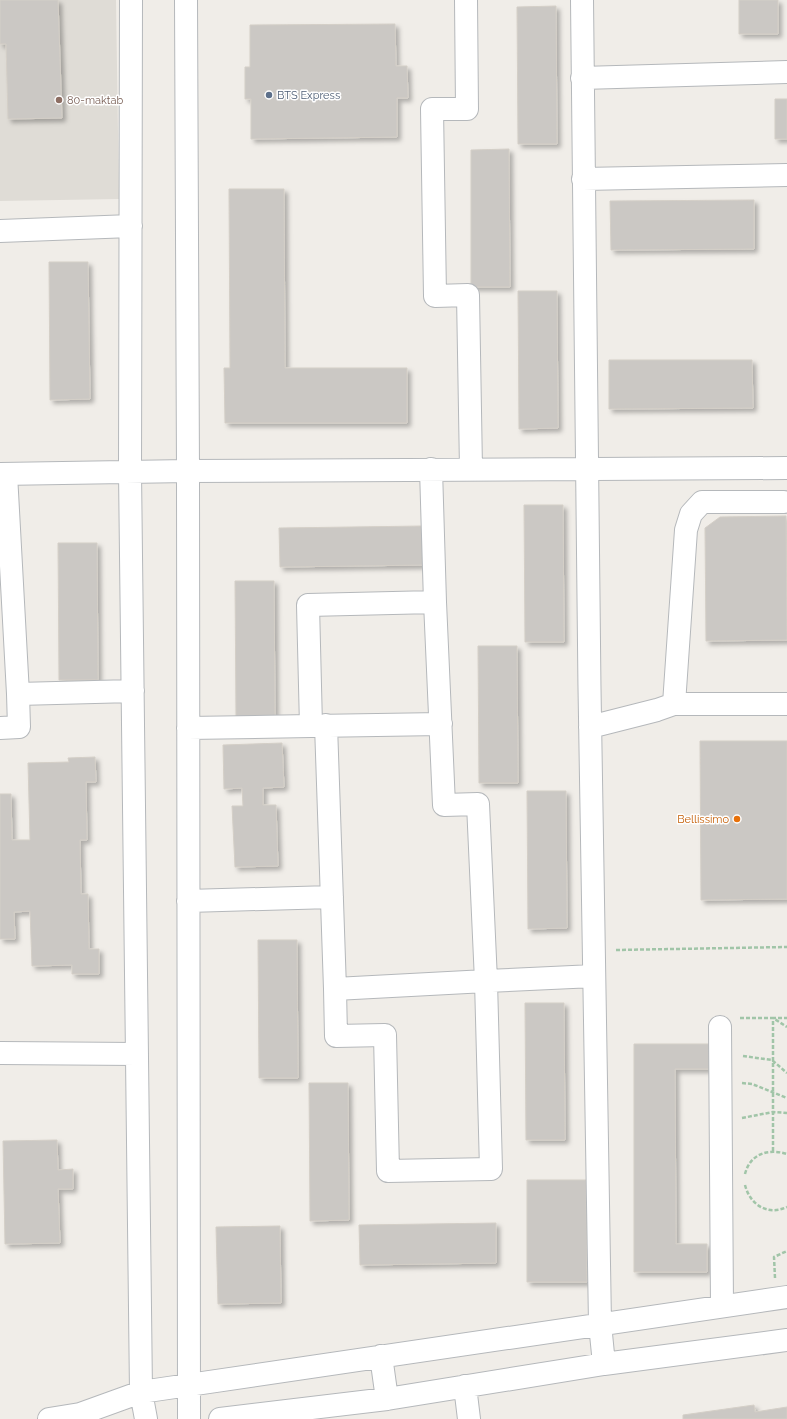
<svg xmlns="http://www.w3.org/2000/svg" width="787" height="1419" viewBox="0 0 787 1419" font-family="Raleway,sans-serif">
<style>
.education{fill:#dfdcd6}
.building{fill:#cbc8c4;stroke:#d4cfc7;filter:url(#shadow)}
.lines{fill:none;stroke-linecap:round;stroke-linejoin:round}
.minor-casing{stroke:#b5b8bb;stroke-width:24}
.path{stroke:#a1c5a8;stroke-width:2.5;stroke-dasharray:4 2;stroke-linecap:butt}
.minor{stroke:#fff;stroke-width:22}
.service-dot{fill:#5c6f8a;stroke:#fff;stroke-width:1.5}
.education-dot{fill:#8d6e63;stroke:#fff;stroke-width:1.5}
.food-dot{fill:#e8710a;stroke:#fff;stroke-width:1.5}
.labels{text-anchor:middle;stroke-width:3;stroke-linejoin:round;paint-order:stroke}
.service-label{font-size:11px;fill:#4e5e75;stroke:#fff;text-anchor:start}
.education-label{font-size:11px;fill:#785e54;stroke:#fff;text-anchor:start}
.food-label{font-size:11px;fill:#c56008;stroke:#fff;text-anchor:end}
</style>
<defs>
<filter id="shadow"><feDropShadow dx="3.5" dy="3.5" stdDeviation="2" flood-color="#0004"/></filter>
</defs>
<rect width="100%" height="100%" fill="#f0ede8"/>
<path class="education" d="M 0,0 L 116,0 L 119,199 L 0,201 Z"/>
<path class="building" d="M 0,0 L 58,0 L 62,118 L 8,119 L 6,44 L 0,44 Z
M 739,0 L 778,0 L 778,34 L 739,34 Z
M 556,6 L 557,144 L 518,144 L 517,7 Z
M 395,24 L 396,66 L 407,66 L 408,98 L 397,98 L 397,137 L 251,139 L 251,99 L 245,99 L 245,67 L 250,67 L 250,25 Z
M 775,99 L 787,99 L 787,139 L 775,139 Z
M 509,149 L 510,287 L 471,287 L 471,150 Z
M 229,189 L 284,189 L 285,368 L 407,368 L 407,423 L 225,423 L 224,368 L 230,368 Z
M 754,200 L 754,249 L 611,250 L 610,201 Z
M 49,262 L 88,262 L 90,399 L 50,400 Z
M 518,291 L 557,291 L 558,428 L 519,429 Z
M 609,360 L 752,360 L 753,408 L 609,409 Z
M 524,505 L 563,505 L 564,642 L 525,642 Z
M 786,516 L 787,640 L 706,641 L 705,528 L 720,517 Z
M 422,526 L 423,565 L 280,567 L 279,528 Z
M 58,543 L 97,543 L 98,680 L 59,680 Z
M 235,581 L 274,581 L 275,718 L 236,718 Z
M 478,646 L 517,646 L 518,783 L 479,783 Z
M 700,741 L 787,741 L 787,899 L 701,900 Z
M 282,743 L 284,787 L 263,788 L 263,805 L 276,805 L 278,866 L 235,867 L 232,806 L 243,806 L 242,788 L 224,789 L 223,745 Z
M 95,757 L 96,782 L 86,782 L 87,840 L 80,840 L 81,894 L 88,894 L 89,949 L 99,949 L 99,974 L 72,974 L 72,965 L 32,966 L 30,911 L 14,912 L 15,939 L 0,939 L 0,794 L 11,794 L 12,840 L 30,840 L 28,763 L 69,762 L 68,758 Z
M 527,791 L 566,791 L 567,928 L 528,929 Z
M 258,940 L 297,940 L 298,1078 L 259,1078 Z
M 525,1003 L 564,1003 L 565,1140 L 526,1140 Z
M 634,1044 L 709,1044 L 709,1069 L 675,1069 L 676,1244 L 707,1244 L 707,1272 L 634,1272 Z
M 309,1083 L 348,1083 L 349,1220 L 310,1221 Z
M 57,1140 L 58,1170 L 73,1169 L 73,1189 L 58,1189 L 60,1243 L 5,1244 L 3,1141 Z
M 527,1180 L 586,1180 L 587,1282 L 527,1282 Z
M 496,1223 L 496,1263 L 360,1265 L 359,1225 Z
M 280,1226 L 281,1303 L 218,1304 L 216,1227 Z
M 754,1405 L 755,1412 L 787,1407 L 787,1419 L 683,1419 L 683,1415 Z"/>
<g class="lines">
<defs>
<path id="minor" d="M 131,0 L 130,472 L 141,1392 L 146,1419
M 186,0 L 188,471 L 189,1419
M 466,0 L 467,109 L 432,109 L 435,296 L 468,295 L 471,469
M 582,0 C 585,441 592,883 600,1324 L 604,1364
M 582,78 L 787,72
M 583,179 L 787,175
M 0,231 L 131,226
M 0,474 L 188,471 L 787,468
M 6,474 L 18,694 L 133,691
M 435,602 L 444,805 L 478,804 L 486,981 L 594,976
M 674,704 L 787,704
M 326,725 L 335,989 L 486,981 L 491,1169 L 388,1171 L 385,1035 L 336,1036 L 335,989
M 313,726 L 441,724
M 590,727 L 657,710 L 674,704 L 686,530 L 691,514 L 702,502 L 784,502
M 0,728 L 19,727 L 18,694
M 188,728 L 311,726 L 308,605 L 435,602 L 431,469
M 188,901 L 332,897
M 720,1027 L 722,1306
M 0,1053 L 137,1054
M 381,1356 L 387,1399
M 465,1386 L 469,1419
M 49,1419 L 80,1414 L 141,1392 L 787,1297
M 220,1419 L 387,1399 L 604,1364 L 787,1340"/>
</defs>
<use href="#minor" class="minor-casing"/>
<path class="path" d="M 616,950 L 787,947
M 740,1018 L 773,1018 L 787,1027
M 743,1056 L 772,1060 L 787,1073
M 742,1083 L 752,1084 L 787,1098
M 742,1118 L 773,1112 L 787,1113
M 773,1151 L 773,1018 L 787,1018
M 745,1174 C 750,1154 768,1148 787,1154
M 745,1185 C 750,1205 768,1216 787,1207
M 775,1278 L 774,1257 L 787,1251"/>
<use href="#minor" class="minor"/>
</g>
<circle class="service-dot" cx="269" cy="95" r="4"/>
<circle class="education-dot" cx="59" cy="100" r="4"/>
<circle class="food-dot" cx="737" cy="819" r="4"/>
<g class="labels">
<g class="service-label">
<text x="277" y="99">BTS Express</text>
</g>
<g class="education-label">
<text x="67" y="104">80-maktab</text>
</g>
<g class="food-label">
<text x="729" y="823">Bellissimo</text>
</g>
</g>
</svg>
